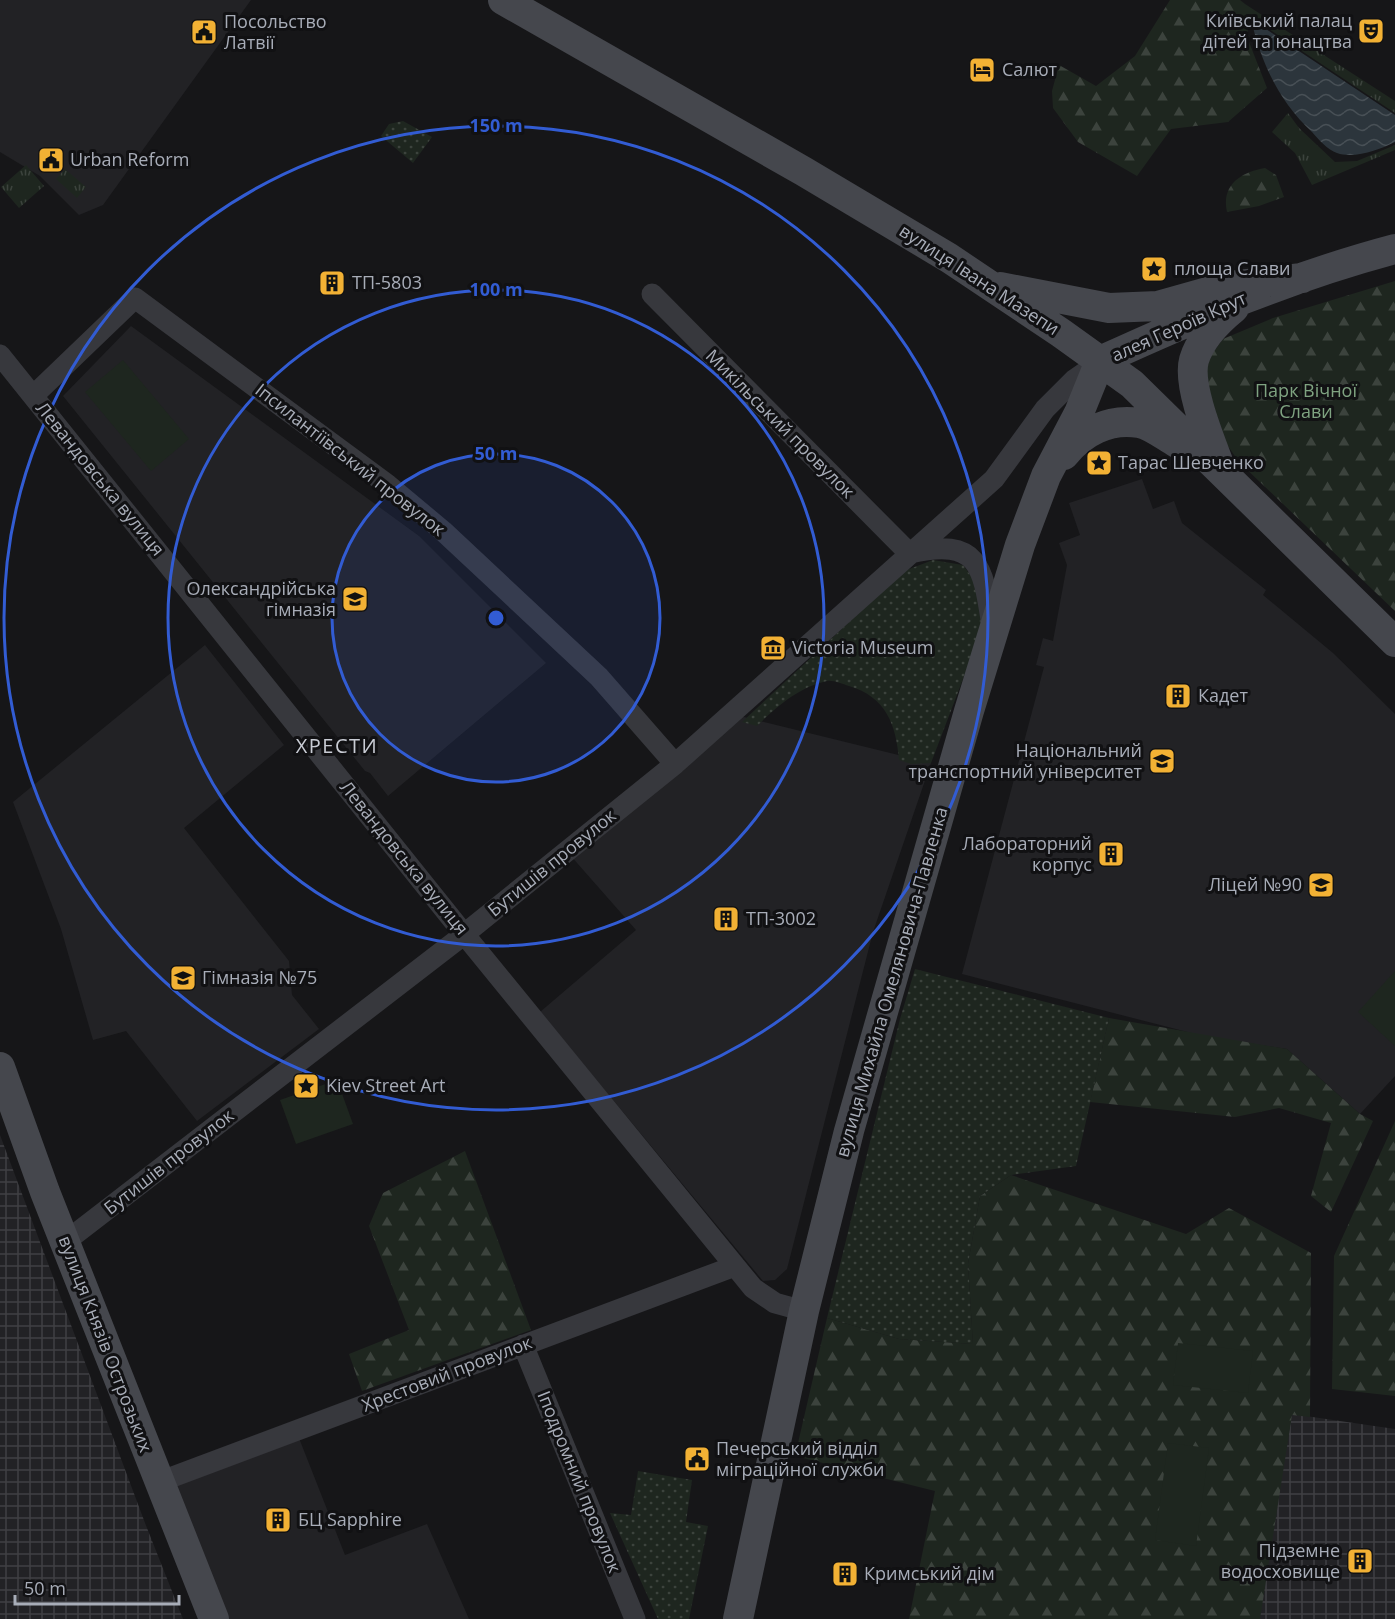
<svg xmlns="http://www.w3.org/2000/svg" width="1395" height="1619" viewBox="0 0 1395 1619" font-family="'Open Sans',sans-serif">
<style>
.built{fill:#222225}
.industrial{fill:url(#industrial-grid)}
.grass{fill:url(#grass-tufts)}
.forest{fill:url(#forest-firs)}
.park{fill:url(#park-dots)}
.pitch{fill:#1e261f}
.water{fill:url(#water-waves)}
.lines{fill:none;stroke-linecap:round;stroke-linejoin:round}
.minor{stroke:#37383d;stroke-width:21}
.secondary{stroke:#45474d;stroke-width:30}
.ring{fill:none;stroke:#325cd3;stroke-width:3}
.labels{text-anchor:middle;stroke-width:6;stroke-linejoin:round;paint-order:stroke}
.poi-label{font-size:18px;fill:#a8adb8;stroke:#111113;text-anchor:start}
.street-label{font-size:18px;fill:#a8adb8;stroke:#111113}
.park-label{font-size:18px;fill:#7fa381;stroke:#111113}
.neighbourhood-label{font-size:20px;letter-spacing:1.5px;fill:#c9ccd4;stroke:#111113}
.centre{fill:#325cd3;stroke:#111113;stroke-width:3}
.ring-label{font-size:18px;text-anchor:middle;font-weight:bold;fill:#325cd3;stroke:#111113;stroke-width:6;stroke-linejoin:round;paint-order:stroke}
</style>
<defs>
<pattern id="industrial-grid" width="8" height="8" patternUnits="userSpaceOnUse" patternTransform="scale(1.5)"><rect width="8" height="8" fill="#222225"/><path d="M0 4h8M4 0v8" fill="none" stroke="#3f3f43"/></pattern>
<pattern id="grass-tufts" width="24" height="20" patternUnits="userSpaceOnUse" patternTransform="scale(1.5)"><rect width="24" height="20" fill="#1e261f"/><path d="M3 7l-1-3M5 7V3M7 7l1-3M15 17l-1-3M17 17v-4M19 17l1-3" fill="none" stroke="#3c433d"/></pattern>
<pattern id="forest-firs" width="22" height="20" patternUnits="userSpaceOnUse" patternTransform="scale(1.5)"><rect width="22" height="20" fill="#1e261f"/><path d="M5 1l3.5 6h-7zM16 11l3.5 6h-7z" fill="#3c433d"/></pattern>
<pattern id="park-dots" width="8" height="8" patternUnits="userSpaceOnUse" patternTransform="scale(1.5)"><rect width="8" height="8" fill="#1e261f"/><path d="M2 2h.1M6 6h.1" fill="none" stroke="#3c433d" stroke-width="1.8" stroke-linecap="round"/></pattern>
<pattern id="water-waves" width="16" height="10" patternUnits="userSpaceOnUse" patternTransform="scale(1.5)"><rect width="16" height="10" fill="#2c353c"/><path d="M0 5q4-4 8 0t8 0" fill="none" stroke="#485056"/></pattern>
</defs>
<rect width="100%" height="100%" fill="#161618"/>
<path class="built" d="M 0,0 L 251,0 L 103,205 L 79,215 L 40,176 L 0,152 Z
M 131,326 L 419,536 L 546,663 L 388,796 L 370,773 L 365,771 L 63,396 Z
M 1142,479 L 1153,509 L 1174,501 L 1182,523 L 1266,590 L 1263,595 L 1333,653 L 1395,714 L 1395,1076 L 1360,1114 L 1287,1049 L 1203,1036 L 962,974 L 1044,667 L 1036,665 L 1043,638 L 1053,641 L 1067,565 L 1059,543 L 1080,535 L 1069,503 Z
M 205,645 L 284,745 L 184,828 L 289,961 L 292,995 L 319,1029 L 197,1121 L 126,1031 L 93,1040 L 61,929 L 13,802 Z
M 740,716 L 931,763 L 873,932 L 787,1269 L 775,1280 L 763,1281 L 540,1012 L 636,930 L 570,855 Z
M 297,1433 L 345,1555 L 427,1524 L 469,1619 L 225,1619 L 173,1482 Z"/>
<path class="industrial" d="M 0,1135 L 145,1523 L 183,1619 L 0,1619 Z
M 1292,1414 L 1395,1429 L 1395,1619 L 1257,1619 Z"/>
<path class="grass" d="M 1245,4 L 1395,101 L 1395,113 L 1245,13 Z
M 1288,113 L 1299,128 L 1335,162 L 1357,161 L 1395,145 L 1395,150 L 1312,185 L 1295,153 L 1272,132 Z
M 26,165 L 44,186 L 19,208 L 1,187 Z
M 65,169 L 86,187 L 77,198 L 56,179 Z"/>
<path class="forest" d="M 1170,0 L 1240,0 L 1245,4 L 1249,42 L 1267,88 L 1228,122 L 1171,129 L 1137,176 L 1078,142 L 1053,108 L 1052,91 L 1059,65 L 1096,86 L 1135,56 Z
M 1265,168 L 1276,175 L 1284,197 L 1259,206 L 1227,212 C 1221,185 1241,172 1265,168 Z
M 1395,281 L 1395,611 L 1239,462 L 1212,423 L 1203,379 L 1211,355 L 1223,339 L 1273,318 Z
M 1109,1018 L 1287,1049 L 1360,1114 L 1373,1121 L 1331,1212 L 1311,1196 L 1331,1123 L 1279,1108 L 1235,1117 L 1090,1102 Z
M 1395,1121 L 1395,1396 L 1332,1389 L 1334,1256 Z
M 465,1151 L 531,1330 L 362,1391 L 349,1354 L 409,1330 L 369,1226 L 383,1193 Z
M 1011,1175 L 1186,1234 L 1229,1208 L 1311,1253 L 1310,1417 L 1292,1415 L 1260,1619 L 909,1619 L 935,1491 L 795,1456 L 827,1318 L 899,1339 L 973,1344 L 968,1264 L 980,1196 Z"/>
<path class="park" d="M 403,121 L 432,137 L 413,163 L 381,136 L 389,124 Z
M 933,560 L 963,565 L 985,595 L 979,637 L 931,763 L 911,764 L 899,760 C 896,724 886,697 849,686 C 842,684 834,680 827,681 C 799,687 776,707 757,726 L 742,722 L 904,571 Z
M 915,969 L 1109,1018 L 1076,1166 L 1011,1175 L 980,1196 L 968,1264 L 973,1344 L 899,1339 L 827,1318 L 900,1019 Z
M 638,1471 L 692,1480 L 686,1522 L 708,1526 L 689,1619 L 658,1619 L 610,1513 L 631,1515 Z"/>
<path class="pitch" d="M 123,360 L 189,439 L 151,471 L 85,392 Z
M 1395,971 L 1395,1046 L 1358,1012 Z
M 337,1080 L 353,1124 L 296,1144 L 280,1100 Z
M 1178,1343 L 1253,1351 L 1248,1393 L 1173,1385 Z
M 1168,1443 L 1209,1448 L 1196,1546 L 1155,1540 Z"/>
<path class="water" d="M 1251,19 L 1395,115 L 1395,142 C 1379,150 1354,159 1337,153 C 1328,150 1318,139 1312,132 C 1279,101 1261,63 1251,19 Z"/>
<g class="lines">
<path class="minor" d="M 652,294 L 909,553
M 0,355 L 464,934 L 753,1288 L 775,1303 L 804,1311
M 33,396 L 135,298 L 388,485 L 443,531 L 599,677 L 675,764
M 910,553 C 980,537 983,567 992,626
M 65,1240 L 74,1235 L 457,940 L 675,764 L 994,479 L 1045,409 L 1074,380 L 1100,362
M 523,1345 L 635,1619
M 159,1482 L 735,1266"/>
<path class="secondary" d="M 503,0 L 803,171 L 949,258 L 1061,333 L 1132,384 L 1395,642
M 1000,287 L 1109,308 L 1158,306 L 1229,286 L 1302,278
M 1100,361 C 1196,317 1293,276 1395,249
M 1064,455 C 1082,432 1109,418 1139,423 C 1151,425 1166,437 1177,443
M 1219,464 C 1210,440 1187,385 1194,360 C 1200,340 1218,321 1234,308
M 0,1067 L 45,1192 L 214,1619
M 738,1619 L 804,1311 L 849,1131 L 969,711 L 1020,545 L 1046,476 L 1079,413 L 1100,361"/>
</g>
<circle cx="496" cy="618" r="164" fill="#325cd3" fill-opacity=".12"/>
<g class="ring">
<circle cx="496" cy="618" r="164"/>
<circle cx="496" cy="618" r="328"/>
<circle cx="496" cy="618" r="492"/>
</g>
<defs>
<symbol id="theatre-square" viewBox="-11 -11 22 22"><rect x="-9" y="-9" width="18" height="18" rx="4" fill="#f2b134" stroke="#111113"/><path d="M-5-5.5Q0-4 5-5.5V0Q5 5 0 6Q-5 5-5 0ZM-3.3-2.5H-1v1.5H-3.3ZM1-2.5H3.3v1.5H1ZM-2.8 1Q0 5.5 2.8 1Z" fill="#111"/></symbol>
<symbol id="civic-square" viewBox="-11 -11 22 22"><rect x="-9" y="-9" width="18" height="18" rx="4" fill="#f2b134" stroke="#111113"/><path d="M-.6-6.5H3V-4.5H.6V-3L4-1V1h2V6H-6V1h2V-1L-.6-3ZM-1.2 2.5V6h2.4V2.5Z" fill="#111"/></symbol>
<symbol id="hotel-square" viewBox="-11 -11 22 22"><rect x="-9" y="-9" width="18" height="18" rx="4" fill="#f2b134" stroke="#111113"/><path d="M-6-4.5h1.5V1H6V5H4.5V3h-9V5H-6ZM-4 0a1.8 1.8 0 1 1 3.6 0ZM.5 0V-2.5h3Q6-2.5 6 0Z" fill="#111"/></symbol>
<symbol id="sight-square" viewBox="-11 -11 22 22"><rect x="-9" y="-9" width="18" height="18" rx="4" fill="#f2b134" stroke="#111113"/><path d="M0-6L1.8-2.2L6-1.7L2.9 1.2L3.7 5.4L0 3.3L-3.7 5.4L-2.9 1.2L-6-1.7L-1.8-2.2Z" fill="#111"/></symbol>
<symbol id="building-square" viewBox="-11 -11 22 22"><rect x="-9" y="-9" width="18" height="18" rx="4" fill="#f2b134" stroke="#111113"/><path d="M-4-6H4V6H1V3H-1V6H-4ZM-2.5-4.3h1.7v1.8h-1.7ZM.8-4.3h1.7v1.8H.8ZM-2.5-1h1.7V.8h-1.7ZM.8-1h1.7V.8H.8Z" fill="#111"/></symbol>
<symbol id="school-square" viewBox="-11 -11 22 22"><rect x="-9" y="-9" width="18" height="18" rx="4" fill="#f2b134" stroke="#111113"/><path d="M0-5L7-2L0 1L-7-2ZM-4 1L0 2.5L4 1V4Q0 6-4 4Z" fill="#111"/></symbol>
<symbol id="museum-square" viewBox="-11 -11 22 22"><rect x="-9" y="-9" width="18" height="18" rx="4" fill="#f2b134" stroke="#111113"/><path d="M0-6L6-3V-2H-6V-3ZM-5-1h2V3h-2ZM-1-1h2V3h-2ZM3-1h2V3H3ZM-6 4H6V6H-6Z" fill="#111"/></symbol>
<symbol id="university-square" viewBox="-11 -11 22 22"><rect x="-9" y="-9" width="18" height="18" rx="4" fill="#f2b134" stroke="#111113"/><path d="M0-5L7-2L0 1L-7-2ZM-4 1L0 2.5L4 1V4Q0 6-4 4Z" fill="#111"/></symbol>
</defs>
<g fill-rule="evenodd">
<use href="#theatre-square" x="1356" y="16" width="30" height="30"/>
<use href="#civic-square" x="189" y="17" width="30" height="30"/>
<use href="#hotel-square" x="967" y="55" width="30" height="30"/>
<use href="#civic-square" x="36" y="145" width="30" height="30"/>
<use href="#sight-square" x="1139" y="254" width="30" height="30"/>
<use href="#building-square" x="317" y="268" width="30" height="30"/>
<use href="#sight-square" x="1084" y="448" width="30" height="30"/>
<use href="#school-square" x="340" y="584" width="30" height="30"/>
<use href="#museum-square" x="758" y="633" width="30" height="30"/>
<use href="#building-square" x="1163" y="681" width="30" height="30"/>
<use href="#university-square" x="1147" y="746" width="30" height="30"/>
<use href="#building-square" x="1096" y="839" width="30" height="30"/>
<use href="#school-square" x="1306" y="870" width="30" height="30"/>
<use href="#building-square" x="711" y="904" width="30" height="30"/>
<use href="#school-square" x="168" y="963" width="30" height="30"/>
<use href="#sight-square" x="291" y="1071" width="30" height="30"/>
<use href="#civic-square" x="682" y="1444" width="30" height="30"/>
<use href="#building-square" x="263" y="1505" width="30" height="30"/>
<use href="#building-square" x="1345" y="1546" width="30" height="30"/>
<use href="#building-square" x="830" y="1559" width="30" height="30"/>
</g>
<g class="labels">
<g class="poi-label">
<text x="1352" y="27" text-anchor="end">Київський палац<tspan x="1352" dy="21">дітей та юнацтва</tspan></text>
<text x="224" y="28">Посольство<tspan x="224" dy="21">Латвії</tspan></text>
<text x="1002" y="76">Салют</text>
<text x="70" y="166">Urban Reform</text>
<text x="1174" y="275">площа Слави</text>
<text x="352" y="289">ТП-5803</text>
<text x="1118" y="469">Тарас Шевченко</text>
<text x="336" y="595" text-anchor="end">Олександрійська<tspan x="336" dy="21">гімназія</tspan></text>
<text x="792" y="654">Victoria Museum</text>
<text x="1198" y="702">Кадет</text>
<text x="1142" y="757" text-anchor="end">Національний<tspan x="1142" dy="21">транспортний університет</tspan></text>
<text x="1092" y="850" text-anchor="end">Лабораторний<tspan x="1092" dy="21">корпус</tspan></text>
<text x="1302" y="891" text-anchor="end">Ліцей №90</text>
<text x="746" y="925">ТП-3002</text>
<text x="202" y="984">Гімназія №75</text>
<text x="326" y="1092">Kiev Street Art</text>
<text x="716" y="1455">Печерський відділ<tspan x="716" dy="21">міграційної служби</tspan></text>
<text x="298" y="1526">БЦ Sapphire</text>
<text x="1340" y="1557" text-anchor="end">Підземне<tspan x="1340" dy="21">водосховище</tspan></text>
<text x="864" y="1580">Кримський дім</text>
</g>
<g class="street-label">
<text transform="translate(979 280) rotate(33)" y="6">вулиця Івана Мазепи</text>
<text transform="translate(1179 327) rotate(-24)" y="6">алея Героїв Крут</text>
<text transform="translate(780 424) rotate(45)" y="6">Микільський провулок</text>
<text transform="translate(350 460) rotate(38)" y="6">Іпсилантіївський провулок</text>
<text transform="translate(100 479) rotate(51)" y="6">Левандовська вулиця</text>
<text transform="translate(404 858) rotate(51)" y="6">Левандовська вулиця</text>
<text transform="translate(552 863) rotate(-39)" y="6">Бутишів провулок</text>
<text transform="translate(892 982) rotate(-74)" y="6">вулиця Михайла Омеляновича-Павленка</text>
<text transform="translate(169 1162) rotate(-38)" y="6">Бутишів провулок</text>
<text transform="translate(105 1344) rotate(69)" y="6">вулиця Князів Острозьких</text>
<text transform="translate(447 1374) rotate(-21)" y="6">Хрестовий провулок</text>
<text transform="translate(579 1482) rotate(68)" y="6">Іподромний провулок</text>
</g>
<g class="park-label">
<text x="1306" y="397">Парк Вічної<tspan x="1306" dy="21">Слави</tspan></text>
</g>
<g class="neighbourhood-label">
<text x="337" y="753">ХРЕСТИ</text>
</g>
</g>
<circle cx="496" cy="618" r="9" class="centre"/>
<g class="ring-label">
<text x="496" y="132">150 m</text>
<text x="496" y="296">100 m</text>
<text x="496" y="460">50 m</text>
</g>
<path d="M15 1595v9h164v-9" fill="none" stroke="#a8adb8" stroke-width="3"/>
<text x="24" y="1595" font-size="18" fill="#a8adb8" stroke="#111113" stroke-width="4.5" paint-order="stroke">50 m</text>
</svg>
